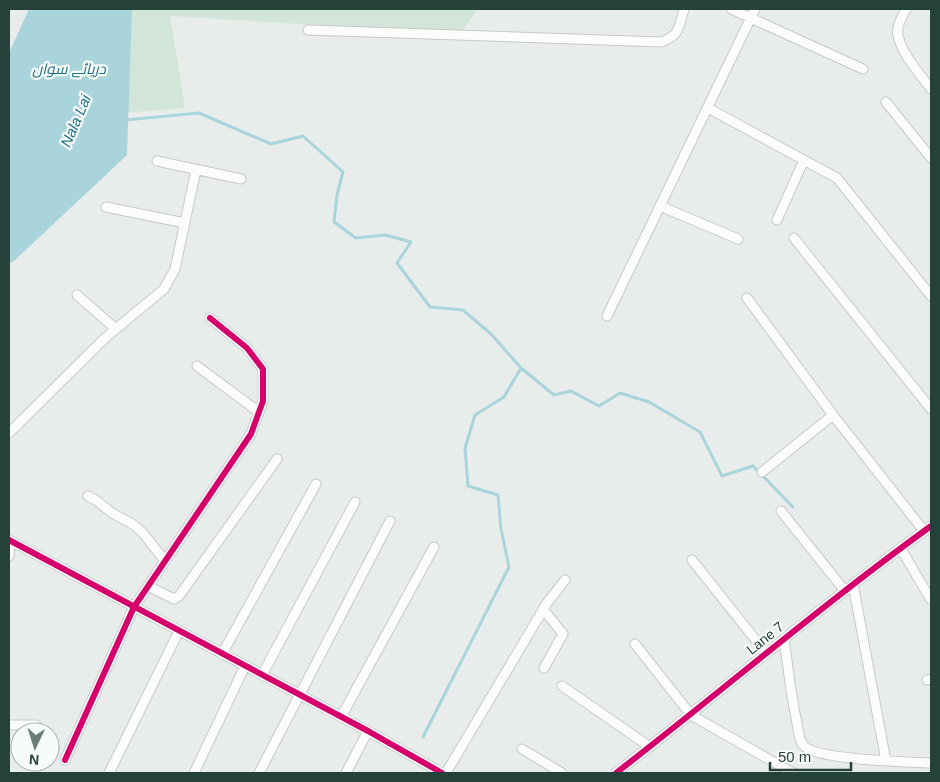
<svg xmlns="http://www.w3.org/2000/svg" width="940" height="782" viewBox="0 0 940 782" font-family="Arial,Cairo,sans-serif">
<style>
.green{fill:#d1e6d8}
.water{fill:#a9d4db}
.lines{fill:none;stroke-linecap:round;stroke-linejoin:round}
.stream{stroke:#a9d4db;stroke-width:3}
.street-casing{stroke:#c5cac8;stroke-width:11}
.street{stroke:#fcfcfc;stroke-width:9}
.cycleway-casing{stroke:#f7fbf9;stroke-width:9}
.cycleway{stroke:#d6006c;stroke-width:6}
.labels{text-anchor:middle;stroke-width:4.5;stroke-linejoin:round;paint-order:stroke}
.street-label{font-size:14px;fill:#24423a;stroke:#f7fbf9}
.water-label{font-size:15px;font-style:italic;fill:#1c6f80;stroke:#f7fbf9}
</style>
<rect width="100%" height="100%" fill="#e8edeb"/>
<path class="green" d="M 111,9 L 478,9 L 459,34 L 170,16 L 185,108 L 120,113 Z"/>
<path class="water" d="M 29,9 L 132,9 L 127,155 L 14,261 L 9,264 L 9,53 Z"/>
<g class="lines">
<path class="stream" d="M 125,120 L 199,113 L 271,144 L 303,136 L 343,172 L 337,195 L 334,222 L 356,238 L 385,235 L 411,242 L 397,263 L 430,307 L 463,310 L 491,334 L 521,368 L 504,397 L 475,415 L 465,448 L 468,486 L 498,495 L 501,529 L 509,567 L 423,737
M 521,368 L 554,395 L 571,391 L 599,406 L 620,393 L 649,402 L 700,432 L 722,476 L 753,466 L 793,507"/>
<defs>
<path id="street" d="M 731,9 L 863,69
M 906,9 C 902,16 896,27 898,35 C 901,53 920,74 931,89
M 308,30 L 661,42 C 680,36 679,26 684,9
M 886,102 L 931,158
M 708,108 L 837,178 L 931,296
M 157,161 L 241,179
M 660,206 L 738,239
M 106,207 L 185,223
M 777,220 L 804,160
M 794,238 L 931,409
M 77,295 L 116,329
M 747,298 L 833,415 L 924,531
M 607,316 L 755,9
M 197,366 L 259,412
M 9,433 L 105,338 L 164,289 L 175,269 L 196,170
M 762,472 L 833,415
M 88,496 L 97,501 L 112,513 L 134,525 L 143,533 L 165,561
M 781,511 L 845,591
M 9,540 L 368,731 L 442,773
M 901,549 L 931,600
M 9,556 L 10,541
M 692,560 L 766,653
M 853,584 L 886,761
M 148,586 L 174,599 L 179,596 L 277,459
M 543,609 L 563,634 L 544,668
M 784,639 C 788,667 791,695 797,723 C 798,730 799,739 803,745 C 814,760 909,762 931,763
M 635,644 L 691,715 L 793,773
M 222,654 L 316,484
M 262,675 L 355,502
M 927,680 L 931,679
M 562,686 L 650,747
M 341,717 L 434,547
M 9,725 L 36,725
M 522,749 L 562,773
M 65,760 L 134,607 L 251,434 L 263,401 L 263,369 L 247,348 L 210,318
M 109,773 L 179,631
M 194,773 L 245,666
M 259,773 L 390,521
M 346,773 L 368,731
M 446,773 L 547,603 L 565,580
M 616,773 C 722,691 823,604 931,526"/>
</defs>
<use href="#street" class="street-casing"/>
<use href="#street" class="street"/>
<defs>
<path id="cycleway" d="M 9,540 L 368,731 L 442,773
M 65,760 L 134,607 L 251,434 L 263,401 L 263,369 L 247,348 L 210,318
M 616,773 C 722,691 823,604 931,526"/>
</defs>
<use href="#cycleway" class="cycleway-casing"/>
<use href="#cycleway" class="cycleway"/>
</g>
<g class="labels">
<g class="street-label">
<text transform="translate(765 638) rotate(-39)" y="5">Lane 7</text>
</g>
<g class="water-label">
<text x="69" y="74">دریائے سواں</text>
<text transform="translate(76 121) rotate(-67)" y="5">Nala Lai</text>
</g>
</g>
<rect width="940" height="782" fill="none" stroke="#24423a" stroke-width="20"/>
<g transform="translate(35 747) rotate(184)"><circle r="24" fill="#f7fbf9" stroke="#a3b1ad"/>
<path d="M0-4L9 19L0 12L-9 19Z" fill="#697e78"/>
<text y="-8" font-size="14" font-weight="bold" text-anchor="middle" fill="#24423a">N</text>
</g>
<path d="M770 762v8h81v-8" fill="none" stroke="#24423a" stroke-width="2.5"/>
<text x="778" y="762" font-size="15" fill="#24423a" stroke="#f7fbf9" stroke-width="4" paint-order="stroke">50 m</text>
</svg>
